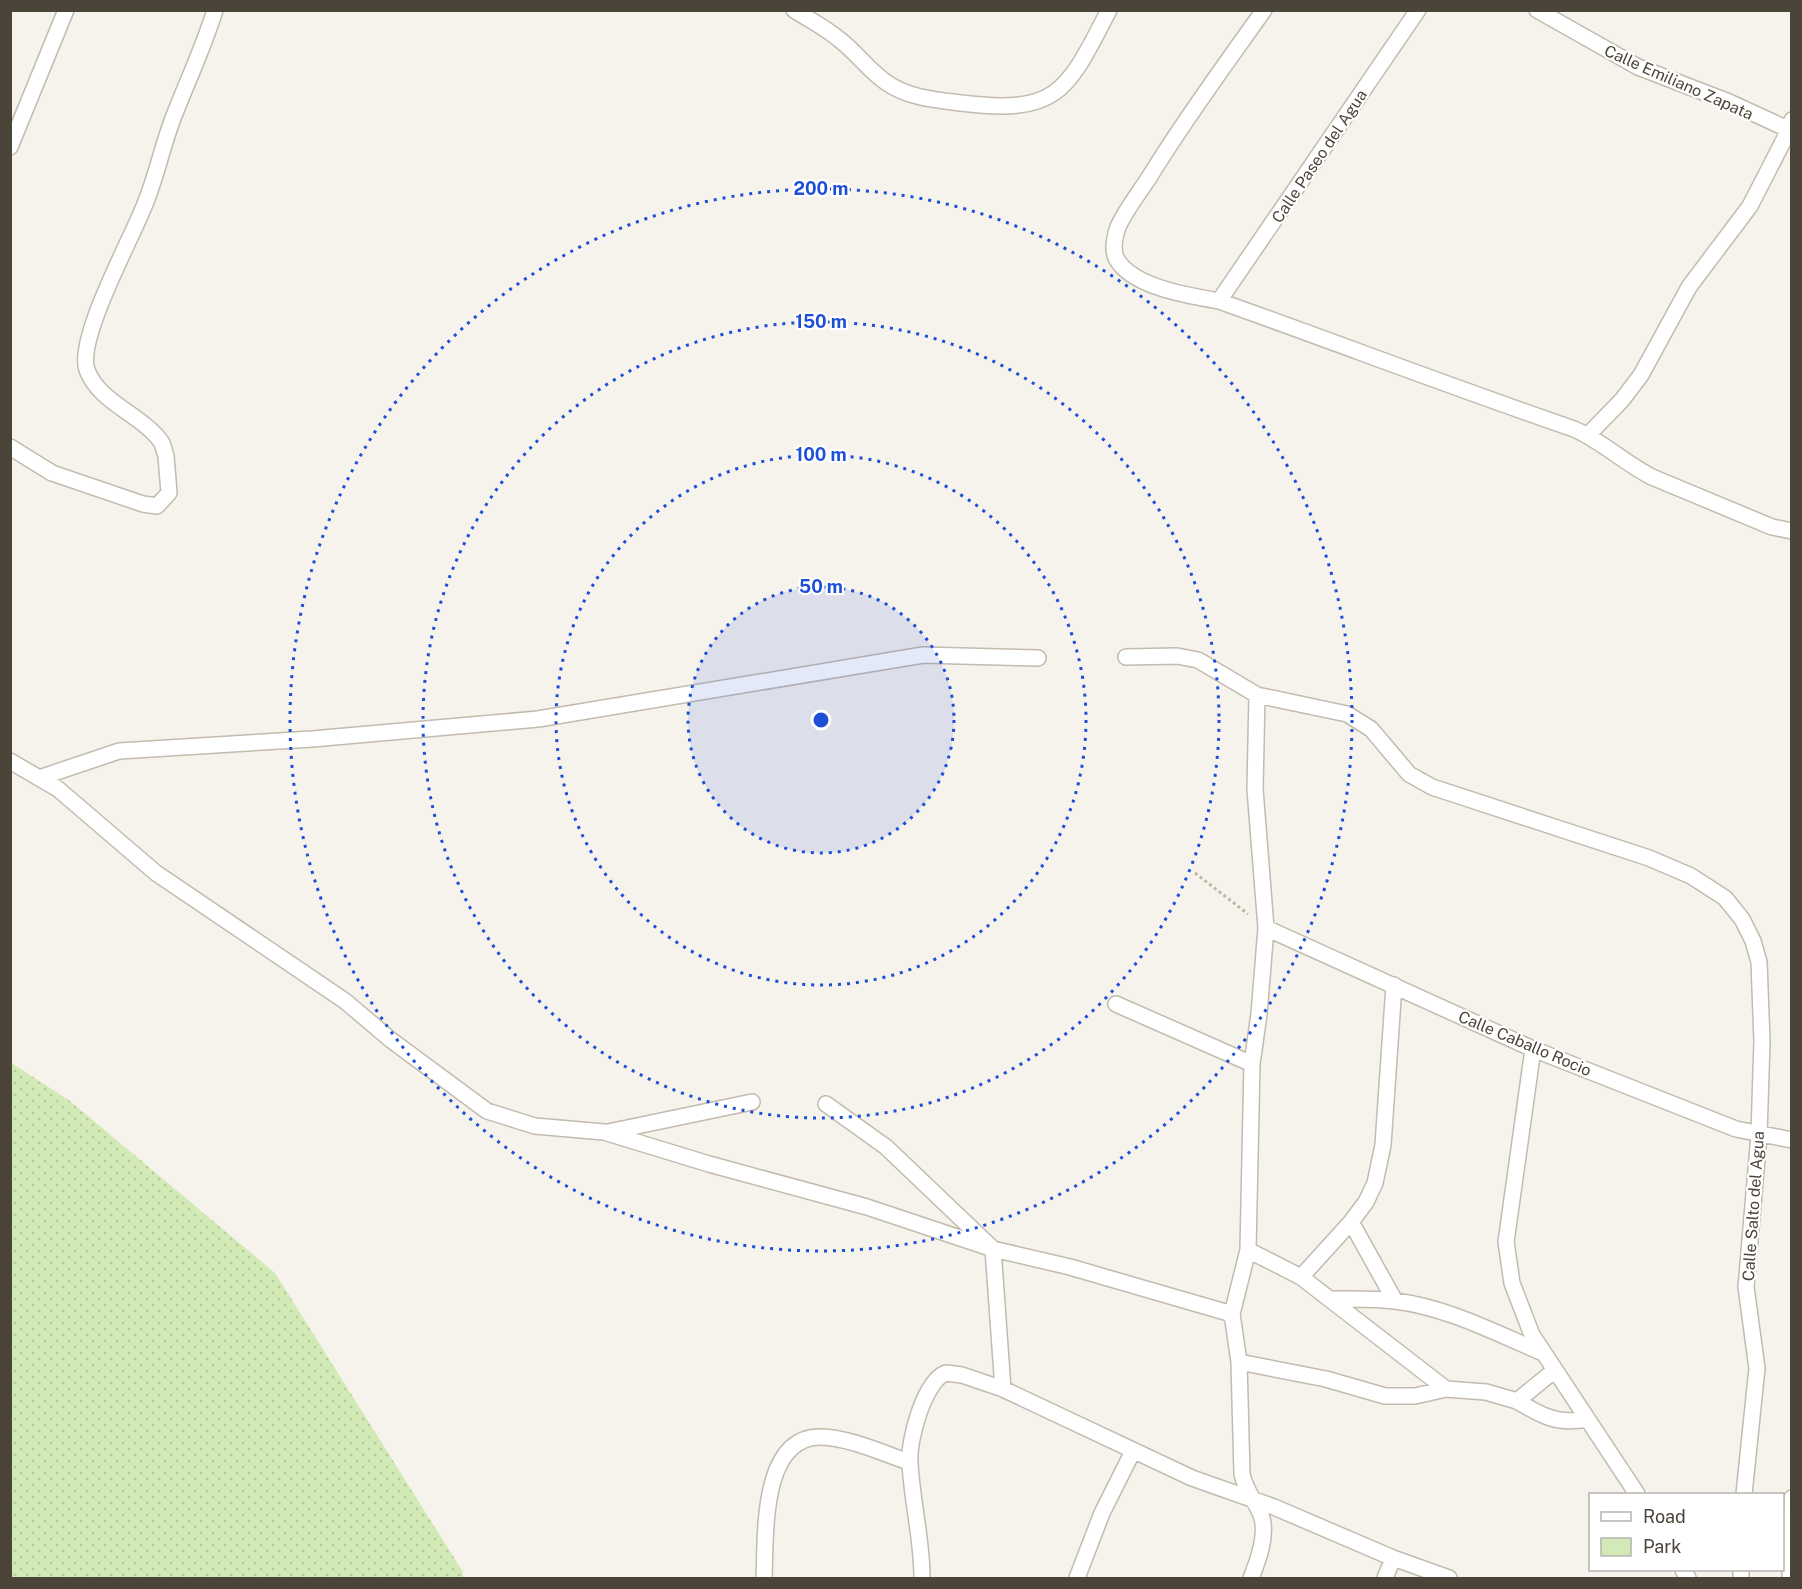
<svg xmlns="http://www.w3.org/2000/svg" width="1802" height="1589" viewBox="0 0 1802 1589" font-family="'Public Sans',sans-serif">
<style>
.green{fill:url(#green-dots)}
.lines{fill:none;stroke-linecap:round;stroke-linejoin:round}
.minor-casing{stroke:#c2bbae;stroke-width:18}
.path{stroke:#c4b79f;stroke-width:3;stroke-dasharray:3 3;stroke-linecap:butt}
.minor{stroke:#fff;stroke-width:15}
.ring{fill:none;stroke:#1d4ed8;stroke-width:3;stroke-dasharray:3 6}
.labels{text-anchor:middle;stroke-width:4.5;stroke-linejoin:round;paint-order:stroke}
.street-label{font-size:16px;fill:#4b4439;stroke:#fff}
.centre{fill:#1d4ed8;stroke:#fff;stroke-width:3}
.ring-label{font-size:18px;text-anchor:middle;font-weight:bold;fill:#1d4ed8;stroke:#fff;stroke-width:4.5;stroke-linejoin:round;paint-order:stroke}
</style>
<defs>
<pattern id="green-dots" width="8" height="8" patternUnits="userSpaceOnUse" patternTransform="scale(1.5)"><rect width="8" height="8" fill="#d2eab5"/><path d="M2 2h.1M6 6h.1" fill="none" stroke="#b6ca9c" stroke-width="1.8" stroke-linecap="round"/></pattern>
</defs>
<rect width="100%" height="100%" fill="#f6f3ec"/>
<path class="green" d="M 10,1062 L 70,1101 L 275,1273 L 463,1572 L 463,1578 L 11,1578 Z"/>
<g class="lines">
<defs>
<path id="minor" d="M 794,10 C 810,20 826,28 840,40 C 857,53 869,71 887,83 C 909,98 936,100 961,103 C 1059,115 1067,91 1109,10
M 1264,10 C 1225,65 1185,119 1150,176 C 1140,192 1126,209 1118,227 C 1115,235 1112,249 1116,258 C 1131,287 1190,296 1219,301 C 1337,343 1455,388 1574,429 C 1602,441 1624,463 1652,477 L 1772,527 L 1792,531
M 1537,10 L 1638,67 L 1729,102 L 1792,131
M 10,147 L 66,10
M 1219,301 L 1418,10
M 1588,435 L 1622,400 L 1641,375 L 1689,287 L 1750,206 L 1789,130 L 1792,120
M 10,447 L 52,473 L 143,504 L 157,506 L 169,493 L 166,456 L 162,443 C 143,415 99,403 87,370 C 76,339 132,238 145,204 C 156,177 162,148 172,121 C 186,84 203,49 215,10
M 1126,657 L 1177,656 L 1198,660 L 1257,695 L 1347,714 L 1371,729 L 1409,774 L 1432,787 L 1649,858 L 1691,876 L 1725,898 L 1742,919 L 1753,941 L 1759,962 L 1762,1041 L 1759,1135 L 1746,1287 L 1757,1368 L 1744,1494
M 10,761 L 58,789 L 156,873 L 345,1001 L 391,1040 L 487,1111 L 535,1126 L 604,1132 L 709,1164 L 867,1207 L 993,1249 L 1070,1267 L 1232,1314
M 39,778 L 119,751 L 312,739 L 538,719 L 923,655 L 1038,658
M 1266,928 L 1533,1049 L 1736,1129 L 1792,1140
M 1116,1004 L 1252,1064
M 1533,1049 L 1506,1242 L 1512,1283 L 1532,1335 L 1637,1494
M 826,1104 L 886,1147 L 993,1249 L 1003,1389
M 608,1132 L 752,1102
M 1351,1222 L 1395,1301
M 1248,1250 L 1301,1277 L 1446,1389
M 1301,1277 L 1351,1222 L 1366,1202 L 1375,1183 L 1383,1145 L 1394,985
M 1330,1299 C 1351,1299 1374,1298 1395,1301 C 1446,1307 1496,1333 1543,1353
M 1239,1362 L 1326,1379 L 1385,1396 L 1415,1396 L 1446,1389 L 1486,1392 L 1517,1401 L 1555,1370
M 1517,1401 C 1542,1416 1558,1425 1587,1419
M 1683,1570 L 1688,1578
M 1741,1570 L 1741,1578
M 764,1578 C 766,1537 760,1436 821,1437 C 851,1438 882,1453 909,1462
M 922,1578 C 922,1539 912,1502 910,1463 C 908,1441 924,1381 946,1373 L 962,1375 L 1003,1389 L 1192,1478 L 1274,1507 L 1393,1558 L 1449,1578
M 1077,1578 L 1102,1513 L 1133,1451
M 1251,1578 C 1258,1561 1267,1537 1262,1518 C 1257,1502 1245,1491 1242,1474 L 1239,1362 L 1232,1314 L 1248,1250 L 1252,1064 L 1259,1014 L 1266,928 L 1255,789 L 1257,695
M 1385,1578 L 1393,1558
M 1790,1578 L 1792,1498"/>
</defs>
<use href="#minor" class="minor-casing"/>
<path class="path" d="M 1195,873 L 1248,914"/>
<use href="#minor" class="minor"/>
</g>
<circle cx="821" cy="720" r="133" fill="#1d4ed8" fill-opacity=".12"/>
<g class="ring">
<circle cx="821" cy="720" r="133"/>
<circle cx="821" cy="720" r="265"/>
<circle cx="821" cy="720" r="398"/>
<circle cx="821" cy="720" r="531"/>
</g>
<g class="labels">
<g class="street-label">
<text transform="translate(1679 82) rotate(24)" y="6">Calle Emiliano Zapata</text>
<text transform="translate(1319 156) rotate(-56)" y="6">Calle Paseo del Agua</text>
<text transform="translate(1525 1043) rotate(23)" y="6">Calle Caballo Rocio</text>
<text transform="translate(1753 1206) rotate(-86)" y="6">Calle Salto del Agua</text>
</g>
</g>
<circle cx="821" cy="720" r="9" class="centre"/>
<g class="ring-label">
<text x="821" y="195">200 m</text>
<text x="821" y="328">150 m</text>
<text x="821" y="461">100 m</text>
<text x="821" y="593">50 m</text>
</g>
<rect width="1802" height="1589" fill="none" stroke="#4b4439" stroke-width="24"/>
<rect x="1589" y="1493" width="195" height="78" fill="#ffffff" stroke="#b7b4b0" stroke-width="1.5"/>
<rect x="1601" y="1512" width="30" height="9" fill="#ffffff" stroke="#b7b4b0" stroke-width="1.5"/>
<text x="1643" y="1523" font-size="18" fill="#4b4439">Road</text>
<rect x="1601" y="1538" width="30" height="18" fill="#d2eab5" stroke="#b7b4b0" stroke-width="1.5"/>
<text x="1643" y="1553" font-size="18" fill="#4b4439">Park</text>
</svg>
